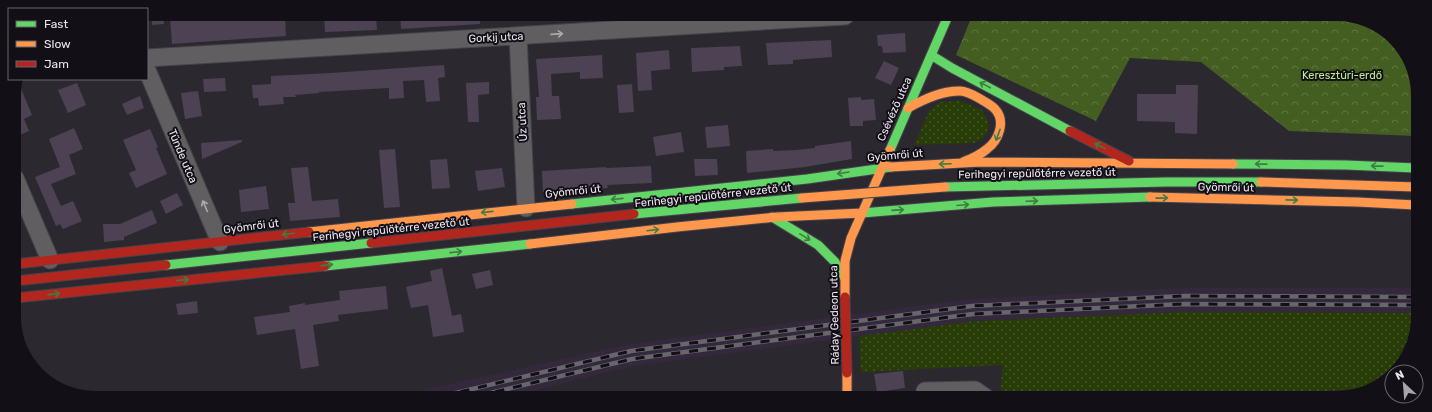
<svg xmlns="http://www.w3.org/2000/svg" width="1432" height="412" viewBox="0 0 1432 412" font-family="Rubik,sans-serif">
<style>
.built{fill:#34283c}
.grass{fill:url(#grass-dots)}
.forest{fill:url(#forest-crowns)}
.building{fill:#4c4253}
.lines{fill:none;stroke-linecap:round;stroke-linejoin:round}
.street-casing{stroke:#47434a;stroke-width:19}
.fast-casing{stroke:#47434a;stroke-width:11}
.slow-casing{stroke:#47434a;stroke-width:11}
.jam-casing{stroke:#47434a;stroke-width:11}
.street{stroke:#605e61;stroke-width:17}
.fast{stroke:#63d668;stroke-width:9}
.slow{stroke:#ff974d;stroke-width:9}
.jam{stroke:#b3261e;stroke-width:9}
.rail-casing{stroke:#68666c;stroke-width:4.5}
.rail{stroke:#130f16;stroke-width:3;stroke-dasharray:9;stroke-linecap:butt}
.slow-bridge-casing{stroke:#47434a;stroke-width:11;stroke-linecap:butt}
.jam-bridge-casing{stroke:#47434a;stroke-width:11;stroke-linecap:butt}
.slow-bridge{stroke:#ff974d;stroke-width:9}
.jam-bridge{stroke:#b3261e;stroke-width:9}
.oneway{stroke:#aca8b0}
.oneway2{stroke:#3f7c43}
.labels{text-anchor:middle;stroke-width:4;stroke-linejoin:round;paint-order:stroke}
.street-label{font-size:11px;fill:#ebe5f0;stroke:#130f16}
.park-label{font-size:11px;fill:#bced89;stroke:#130f16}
</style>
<defs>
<pattern id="grass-dots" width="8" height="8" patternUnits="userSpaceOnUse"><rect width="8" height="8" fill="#273c06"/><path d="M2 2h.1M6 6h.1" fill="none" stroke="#46582b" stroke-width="1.8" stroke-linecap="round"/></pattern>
<pattern id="forest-crowns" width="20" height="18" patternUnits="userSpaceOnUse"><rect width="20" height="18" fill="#435e20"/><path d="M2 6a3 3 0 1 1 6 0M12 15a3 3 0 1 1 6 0" fill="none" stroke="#5e7541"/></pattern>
</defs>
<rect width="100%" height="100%" fill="#2c2830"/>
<path class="built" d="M 1185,288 L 1416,288 L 1415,313 L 1184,312 L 975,321 L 633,366 L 512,396 L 397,396 L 630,344 L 971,299 Z"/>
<path class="grass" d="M 961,101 L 982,110 C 984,114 988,118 988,122 C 991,133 983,140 974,143 L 914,145 L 929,111 L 940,102 Z
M 1184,312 L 1415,313 L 1415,338 L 1394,372 L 1392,372 L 1390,378 L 1365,388 L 1236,398 L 1011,397 L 1000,392 L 1003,365 L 861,372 L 859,336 L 975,321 Z"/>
<path class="forest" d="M 972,16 L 1358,17 L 1394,38 L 1416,79 L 1416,136 L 1289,131 L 1201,62 L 1130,58 L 1096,121 L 956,55 Z"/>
<path class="building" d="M 152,14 L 163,14 L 164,24 L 152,25 Z
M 234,14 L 252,14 L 252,16 L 285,14 L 286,36 L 172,44 L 170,18 Z
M 324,14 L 376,15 L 377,30 L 325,32 Z
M 400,15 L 480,15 L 480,24 L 401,29 Z
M 905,33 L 906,52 L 883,53 L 882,46 L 878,46 L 877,35 Z
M 831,40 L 832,57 L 793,60 L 793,64 L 768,65 L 766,43 Z
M 740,46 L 742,66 L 724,67 L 724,70 L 692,72 L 691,48 Z
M 669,50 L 670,69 L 651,71 L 652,90 L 638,91 L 636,53 Z
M 602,55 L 603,78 L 580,79 L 580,72 L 551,74 L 552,96 L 559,96 L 561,119 L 537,120 L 536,97 L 539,97 L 536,59 Z
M 884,61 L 899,68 L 891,85 L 875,78 Z
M 444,65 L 445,77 L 438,78 L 440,101 L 426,102 L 424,80 L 403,81 L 404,98 L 389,99 L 389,88 L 319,92 L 319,93 L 295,95 L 296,97 L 283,97 L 284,104 L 259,106 L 258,98 L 253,98 L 252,85 L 271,84 L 271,76 L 331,73 Z
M 225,78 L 226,91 L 204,92 L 203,79 Z
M 17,79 L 32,115 L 24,119 L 29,131 L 17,136 L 14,128 L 14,90 Z
M 489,82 L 489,94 L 478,95 L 479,122 L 468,122 L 466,83 Z
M 77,83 L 86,105 L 68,113 L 58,90 Z
M 632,84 L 634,112 L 619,113 L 617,85 Z
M 1176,85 L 1198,85 L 1197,134 L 1175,133 L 1175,122 L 1137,121 L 1137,94 L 1176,94 Z
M 198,91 L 202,116 L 185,119 L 181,93 Z
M 140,96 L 144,108 L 127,115 L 122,104 Z
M 861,97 L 861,100 L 874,99 L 876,120 L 863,121 L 863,126 L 850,126 L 848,98 Z
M 728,125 L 730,146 L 707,148 L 705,127 Z
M 74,128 L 83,149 L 69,155 L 76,174 L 51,184 L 61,206 L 73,201 L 82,221 L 63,229 L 60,224 L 56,226 L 35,177 L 60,167 L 49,139 Z
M 150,129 L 158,147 L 156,148 L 167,174 L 136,188 L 129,173 L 136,170 L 123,140 Z
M 681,132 L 684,152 L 656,156 L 653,137 Z
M 242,140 L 242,142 L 202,159 L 201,143 Z
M 851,141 L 852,159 L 805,167 L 747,173 L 746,151 L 773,149 L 773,151 L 796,150 L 815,148 L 815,146 Z
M 395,149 L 400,207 L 384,208 L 379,150 Z
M 447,159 L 450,188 L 432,189 L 430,160 Z
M 694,159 L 717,159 L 718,175 L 695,176 Z
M 651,166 L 652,183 L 607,185 L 608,188 L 583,190 L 583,189 L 543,192 L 542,171 L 606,167 L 606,168 Z
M 308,167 L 312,201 L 338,199 L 340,217 L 290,221 L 288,203 L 295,203 L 291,168 Z
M 502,168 L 505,187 L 478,191 L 475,171 Z
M 266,186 L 269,209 L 241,212 L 239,190 Z
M 177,193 L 183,205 L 166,214 L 160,201 Z
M 152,210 L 157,223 L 124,237 L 124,240 L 104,242 L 103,224 L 120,224 Z
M 442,268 L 452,316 L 461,314 L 464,332 L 433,337 L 428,305 L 411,308 L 406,287 L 432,281 L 430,271 Z
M 490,270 L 493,285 L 476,289 L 472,274 Z
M 386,286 L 388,309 L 338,315 L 339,321 L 313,325 L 319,366 L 301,369 L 295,329 L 257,335 L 254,317 L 290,312 L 289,306 L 305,303 L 305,305 L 340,300 L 339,291 Z
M 197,301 L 198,313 L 178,315 L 176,304 Z
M 903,371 L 905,388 L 877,392 L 874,374 Z"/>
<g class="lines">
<defs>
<path id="street" d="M 518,36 L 526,208
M 147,58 L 845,16
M 147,70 L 220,242
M 15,178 L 50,260
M 925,391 L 975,390 L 985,397"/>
<path id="fast" d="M 931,55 L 952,68 L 1070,131
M 890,150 L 948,16
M 1233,164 L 1346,165 L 1416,168
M 945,187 L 1166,182 L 1261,182
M 572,204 L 807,179 L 891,167
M 862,213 L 993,202 L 1150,197
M 634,214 L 802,198
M 772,217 L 818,245 L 835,262 L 844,277
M 166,265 L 371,243
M 325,266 L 530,244"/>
<path id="slow" d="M 908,108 C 924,99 941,91 960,91 C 968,91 975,96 982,100 C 987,103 991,105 995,109 C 1006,121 999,140 987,149 C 980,155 971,159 963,162
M 891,167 L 980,162 L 1233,164
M 1261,182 L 1416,187
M 1150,197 L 1357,202 L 1416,205
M 309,232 L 572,204
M 530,244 L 677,227 L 777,217 L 862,213
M 845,297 L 845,261 L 851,238 L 890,150
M 847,373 L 847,397"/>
<path id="jam" d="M 1070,131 L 1129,161
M 371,243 L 634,214
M 15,264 L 309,232
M 15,281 L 166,265
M 15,298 L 325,266"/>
</defs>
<use href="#street" class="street-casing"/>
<use href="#fast" class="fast-casing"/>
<use href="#slow" class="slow-casing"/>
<use href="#jam" class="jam-casing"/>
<use href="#street" class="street"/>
<use href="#fast" class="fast"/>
<use href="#slow" class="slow"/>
<use href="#jam" class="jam"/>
<defs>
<path id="rail" d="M 443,396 L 631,351 L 972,306 L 1184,296 L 1415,297
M 478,396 L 632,359 L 973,314 L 1184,304 L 1415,305"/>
</defs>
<use href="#rail" class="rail-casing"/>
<use href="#rail" class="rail"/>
<defs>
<path id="slow-bridge" d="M 802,198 L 945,187"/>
<path id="jam-bridge" d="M 845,297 L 847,373"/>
</defs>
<use href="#slow-bridge" class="slow-bridge-casing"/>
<use href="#jam-bridge" class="jam-bridge-casing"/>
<use href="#slow-bridge" class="slow-bridge"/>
<use href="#jam-bridge" class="jam-bridge"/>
</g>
<defs><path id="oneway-shaft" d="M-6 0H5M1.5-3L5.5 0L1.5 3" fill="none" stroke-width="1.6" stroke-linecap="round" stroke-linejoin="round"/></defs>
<g class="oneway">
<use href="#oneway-shaft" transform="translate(557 34) rotate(-4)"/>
<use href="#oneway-shaft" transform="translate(205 206) rotate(-113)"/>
</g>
<g class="oneway2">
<use href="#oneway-shaft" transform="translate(985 85) rotate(-152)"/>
<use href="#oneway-shaft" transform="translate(998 135) rotate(110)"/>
<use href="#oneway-shaft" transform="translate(1100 146) rotate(-154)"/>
<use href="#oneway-shaft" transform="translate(945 164) rotate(178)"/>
<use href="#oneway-shaft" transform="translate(1261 164) rotate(-179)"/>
<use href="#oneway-shaft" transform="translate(1377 166) rotate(-179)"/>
<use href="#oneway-shaft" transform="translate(843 173) rotate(171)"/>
<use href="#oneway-shaft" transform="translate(1162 198) rotate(-1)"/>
<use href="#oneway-shaft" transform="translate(617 199) rotate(174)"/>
<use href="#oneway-shaft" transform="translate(1292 200) rotate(1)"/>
<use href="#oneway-shaft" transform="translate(1032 201) rotate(-2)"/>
<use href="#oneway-shaft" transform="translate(963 205) rotate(-5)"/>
<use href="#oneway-shaft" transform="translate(898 210) rotate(-4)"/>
<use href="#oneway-shaft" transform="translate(487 212) rotate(174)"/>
<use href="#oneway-shaft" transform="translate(653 230) rotate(-7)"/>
<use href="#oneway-shaft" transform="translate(288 234) rotate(173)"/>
<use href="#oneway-shaft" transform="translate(805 237) rotate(31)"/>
<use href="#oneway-shaft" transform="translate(456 252) rotate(-6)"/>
<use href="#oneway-shaft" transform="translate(327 265) rotate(-6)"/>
<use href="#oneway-shaft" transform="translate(183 280) rotate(-6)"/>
<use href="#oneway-shaft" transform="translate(54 294) rotate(-6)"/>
</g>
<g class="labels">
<g class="street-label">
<text transform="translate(496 37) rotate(-3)" y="4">Gorkij utca</text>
<text transform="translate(894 109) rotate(-66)" y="4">Csévéző utca</text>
<text transform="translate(522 122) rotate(-93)" y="4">Úz utca</text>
<text transform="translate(895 155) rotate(-5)" y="4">Gyömrői út</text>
<text transform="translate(183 156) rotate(67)" y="4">Tünde utca</text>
<text transform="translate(1037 173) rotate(-1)" y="4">Ferihegyi repülőtérre vezető út</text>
<text transform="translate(1226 187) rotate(1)" y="4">Gyömrői út</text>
<text transform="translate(573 191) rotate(-6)" y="4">Gyömrői út</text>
<text transform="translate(713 195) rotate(-6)" y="4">Ferihegyi repülőtérre vezető út</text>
<text transform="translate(251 226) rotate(-7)" y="4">Gyömrői út</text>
<text transform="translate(391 229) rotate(-6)" y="4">Ferihegyi repülőtérre vezető út</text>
<text transform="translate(834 315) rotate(-91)" y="4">Ráday Gedeon utca</text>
</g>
<g class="park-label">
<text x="1342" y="79">Keresztúri-erdő</text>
</g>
</g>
<path d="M0 0H1432V412H0ZM95 21H1337A74 74 0 0 1 1411 95V317A74 74 0 0 1 1337 391H95A74 74 0 0 1 21 317V95A74 74 0 0 1 95 21Z" fill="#130f16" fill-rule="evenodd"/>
<rect x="8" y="8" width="140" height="72" fill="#130f16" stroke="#69656d"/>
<rect x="16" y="21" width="20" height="6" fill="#63d668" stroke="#69656d"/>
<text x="44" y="28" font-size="12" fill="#ebe5f0">Fast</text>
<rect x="16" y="41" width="20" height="6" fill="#ff974d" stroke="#69656d"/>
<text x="44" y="48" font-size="12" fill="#ebe5f0">Slow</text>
<rect x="16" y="61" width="20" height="6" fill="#b3261e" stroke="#69656d"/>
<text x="44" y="68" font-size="12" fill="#ebe5f0">Jam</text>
<g transform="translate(1404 384) rotate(334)"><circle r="19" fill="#130f16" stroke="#69656d"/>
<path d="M0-3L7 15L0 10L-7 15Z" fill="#a8a3ad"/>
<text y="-6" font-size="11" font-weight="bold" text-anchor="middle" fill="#ebe5f0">N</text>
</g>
</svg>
